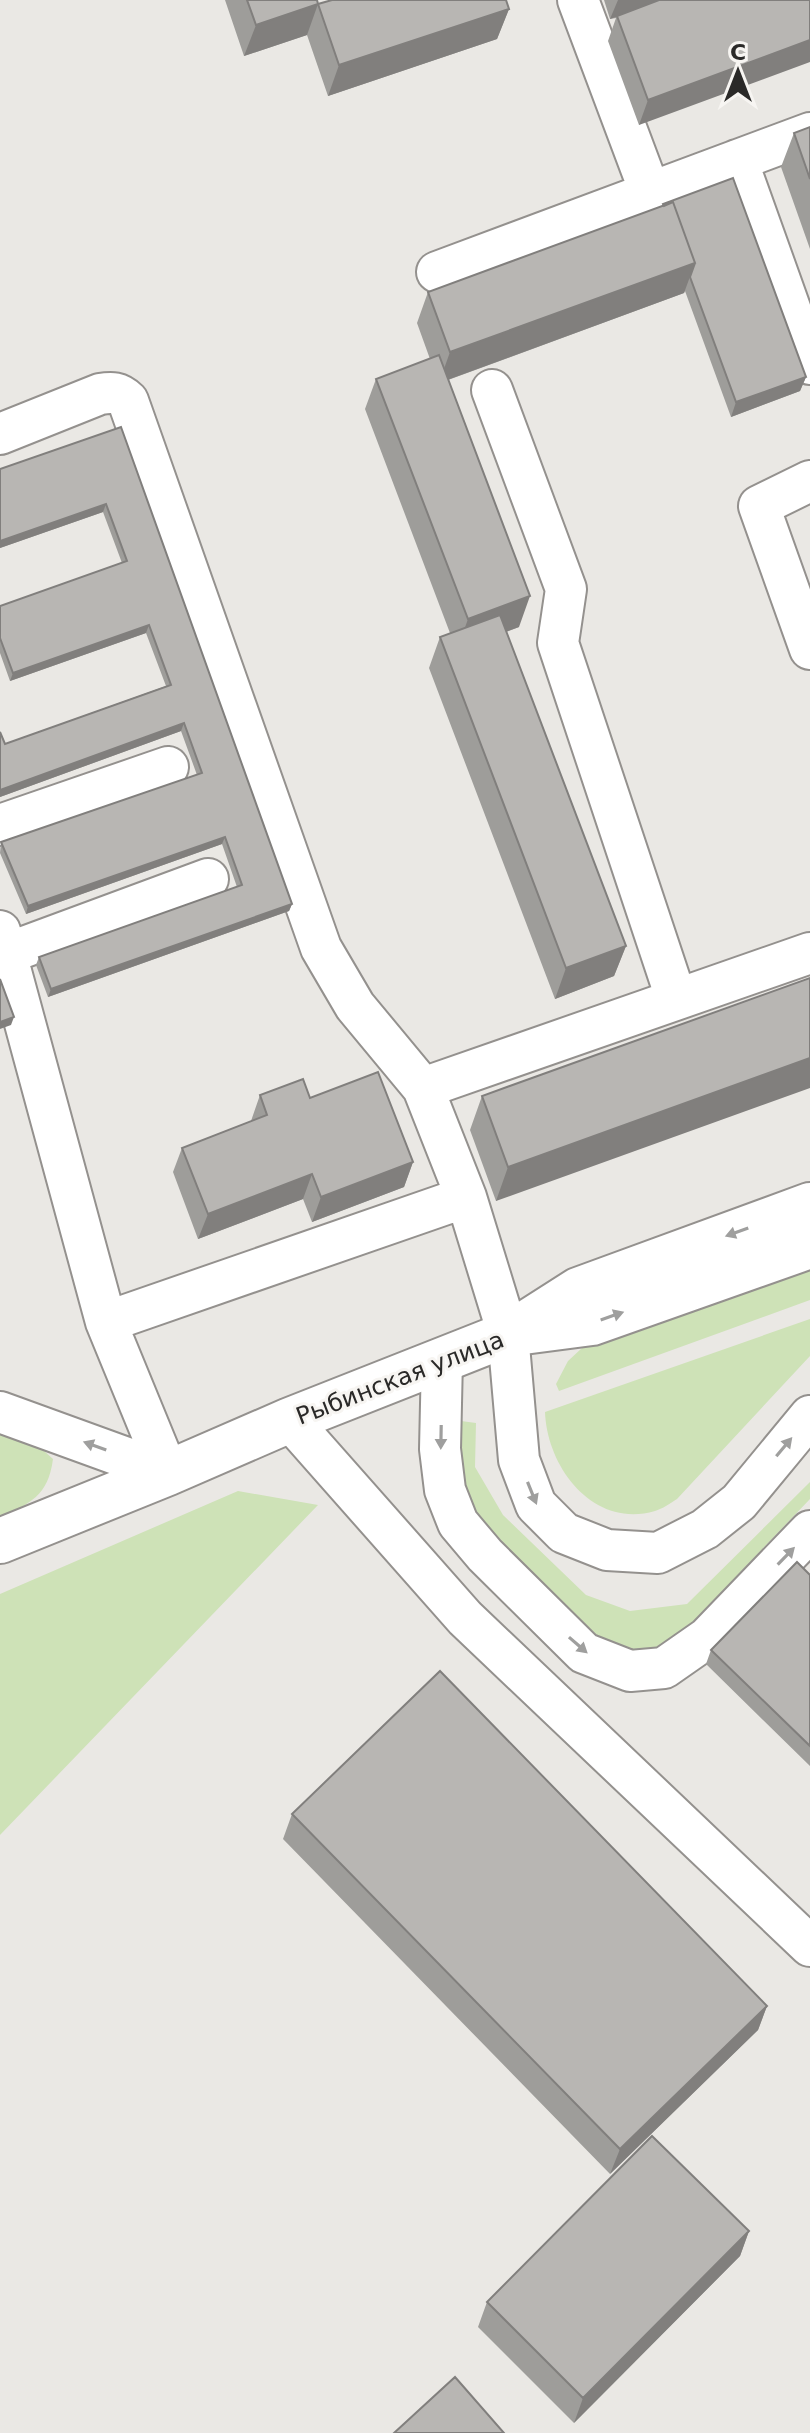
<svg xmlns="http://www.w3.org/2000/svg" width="810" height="2433" viewBox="0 0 810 2433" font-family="'DejaVu Sans',sans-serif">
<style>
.green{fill:#cee2b7}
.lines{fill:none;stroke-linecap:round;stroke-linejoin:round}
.minor-casing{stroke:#94918e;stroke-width:44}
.major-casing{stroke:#94918e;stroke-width:48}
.minor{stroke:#fff;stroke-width:40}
.major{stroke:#fff;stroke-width:44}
.wall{fill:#9e9d9a}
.shaded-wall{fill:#817f7d}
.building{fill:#b8b6b3;stroke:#817f7d;stroke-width:2}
.oneway{fill:#9f9f9e}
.labels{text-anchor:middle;stroke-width:6;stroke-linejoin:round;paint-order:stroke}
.street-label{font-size:24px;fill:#2a2928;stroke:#f7f5f2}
</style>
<rect width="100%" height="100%" fill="#eae8e4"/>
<path class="green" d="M 810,1266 L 810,1300 L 559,1391 L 556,1384 L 568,1361 L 582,1348 Z
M 810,1319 L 810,1356 L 677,1499 C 671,1503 662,1509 655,1511 C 593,1529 547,1467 545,1412 Z
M 461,1421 L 476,1423 L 475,1467 L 503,1515 L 586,1595 L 630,1611 L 687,1604 L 810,1482 L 810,1499 L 665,1651 L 626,1651 L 604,1642 C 576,1614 465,1513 458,1483 C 453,1462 458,1441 461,1421 Z
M 0,1423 L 23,1432 L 53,1459 C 48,1497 30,1502 0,1519 Z
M 238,1491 L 318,1505 L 0,1835 L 0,1594 Z"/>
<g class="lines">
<defs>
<path id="minor" d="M 578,0 L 650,192
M 737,160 L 810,364
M 437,272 L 810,133
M 492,390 L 566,589 L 558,643 L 676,998
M 0,434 L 100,394 C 112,392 119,392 128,401 L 321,948 L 355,1006 L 423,1088
M 810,481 L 759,506 L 810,649
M 0,825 L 168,767
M 0,931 L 106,1322 L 168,1473
M 8,953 L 208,879
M 810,953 L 423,1088 L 466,1197 L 508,1334 L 519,1460 L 536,1505 L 564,1533 L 607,1550 L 658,1553 L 705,1529 L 739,1502 L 810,1416
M 106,1322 L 466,1197
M 442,1359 L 440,1449 L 445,1490 L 458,1523 L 485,1555 L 584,1653 L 630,1671 L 664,1668 L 707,1638 L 810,1531
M 0,1412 L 168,1473
M 290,1420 L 465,1618 L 810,1946"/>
<path id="major" d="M 520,1327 L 578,1290 L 810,1205
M 0,1541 L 168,1473 L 290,1420 L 508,1334 L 592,1323 L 810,1246"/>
</defs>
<use href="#minor" class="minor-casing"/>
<use href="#major" class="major-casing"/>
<use href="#minor" class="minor"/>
<use href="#major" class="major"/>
</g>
<path class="wall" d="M 225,0 L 317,0 L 318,4 L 509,9 L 497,39 L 328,96 L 307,35 L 244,56 Z
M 604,0 L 810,0 L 639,125 L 608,41 L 616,18 L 610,19 Z
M 810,127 L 810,249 L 781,167 L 794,133 Z
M 663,204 L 806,377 L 800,391 L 731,417 L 685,291 L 684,293 L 448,380 L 519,627 L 506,632 L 626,946 L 614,976 L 555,999 L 429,668 L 440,637 L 450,633 L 365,409 L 376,379 L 430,359 L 417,323 L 428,292 L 662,206 Z
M 121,427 L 292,904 L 289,911 L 48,997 L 36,965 L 39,957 L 237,887 L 222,844 L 26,914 L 0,853 L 1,842 L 197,775 L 181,731 L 0,797 L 0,732 L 5,744 L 166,686 L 146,633 L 10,681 L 0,653 L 0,606 L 122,563 L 103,512 L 0,548 L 0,469 Z
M 810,978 L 496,1201 L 470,1130 L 482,1096 Z
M 260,1095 L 310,1098 L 413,1162 L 404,1187 L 312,1222 L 303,1199 L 198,1239 L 173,1172 L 182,1148 L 251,1121 Z
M 810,1575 L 810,1766 L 706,1664 L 711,1650 Z
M 292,1814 L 767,2006 L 758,2030 L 610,2174 L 283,1839 Z
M 749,2231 L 740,2256 L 574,2423 L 478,2327 L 487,2302 Z"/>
<path class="shaded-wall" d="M 618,0 L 666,0 L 610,19 Z
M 318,4 L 307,35 L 244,56 L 256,25 Z
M 509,9 L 497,39 L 328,96 L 339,65 Z
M 810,40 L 810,62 L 639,125 L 648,100 Z
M 695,263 L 684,293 L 439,383 L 450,352 Z
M 806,377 L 800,391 L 731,417 L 736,402 Z
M 106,504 L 103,512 L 0,548 L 0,541 Z
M 530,596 L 519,627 L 457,650 L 468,619 Z
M 149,625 L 146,633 L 10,681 L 13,673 Z
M 184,723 L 181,731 L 0,797 L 0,790 Z
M 225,837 L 222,844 L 26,914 L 28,906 Z
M 292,904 L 289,911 L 48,997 L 51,989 Z
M 626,946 L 614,976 L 555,999 L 566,968 Z
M 14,1017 L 11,1025 L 0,1029 L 0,1022 Z
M 810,1058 L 810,1088 L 496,1201 L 508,1167 Z
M 413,1162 L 404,1187 L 312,1222 L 321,1197 Z
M 312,1174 L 303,1199 L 198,1239 L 208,1214 Z
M 767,2006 L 758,2030 L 610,2174 L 620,2149 Z
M 749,2231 L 740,2256 L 574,2423 L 583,2398 Z"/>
<path class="building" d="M 247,0 L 317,0 L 318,4 L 256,25 Z
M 332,0 L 506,0 L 509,9 L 339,65 L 318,4 Z
M 659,0 L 810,0 L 810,40 L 648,100 L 617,16 Z
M 810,127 L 810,179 L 794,133 Z
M 733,178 L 806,377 L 736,402 L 690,277 L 695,263 L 673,202 L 664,206 L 663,204 Z
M 673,202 L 695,263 L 450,352 L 428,292 Z
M 439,355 L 530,596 L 468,619 L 376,379 Z
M 121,427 L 292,904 L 51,989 L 39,957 L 242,885 L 225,837 L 28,906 L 1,842 L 202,773 L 184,723 L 0,790 L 0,732 L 5,744 L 171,685 L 149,625 L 13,673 L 0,638 L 0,606 L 127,561 L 106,504 L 0,541 L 0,469 Z
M 500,615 L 626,946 L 566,968 L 440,637 Z
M 810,978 L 810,1058 L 508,1167 L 482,1096 Z
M 0,979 L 14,1017 L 0,1022 Z
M 378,1072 L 413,1162 L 321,1197 L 312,1174 L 208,1214 L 182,1148 L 267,1115 L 260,1095 L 303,1079 L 310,1098 Z
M 797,1562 L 810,1575 L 810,1746 L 711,1650 Z
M 440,1671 L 767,2006 L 620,2149 L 292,1814 Z
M 652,2136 L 749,2231 L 583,2398 L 487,2302 Z
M 455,2377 L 504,2433 L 394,2433 Z"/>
<defs><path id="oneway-solid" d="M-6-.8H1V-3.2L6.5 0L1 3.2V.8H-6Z" transform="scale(2)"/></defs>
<g class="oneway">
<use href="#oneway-solid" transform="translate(737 1232) rotate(160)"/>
<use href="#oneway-solid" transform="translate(612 1316) rotate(-19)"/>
<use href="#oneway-solid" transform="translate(441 1437) rotate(91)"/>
<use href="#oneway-solid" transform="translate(95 1446) rotate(-160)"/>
<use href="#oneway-solid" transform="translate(784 1447) rotate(-50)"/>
<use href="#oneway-solid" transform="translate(532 1493) rotate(68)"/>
<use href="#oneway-solid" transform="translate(786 1556) rotate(-46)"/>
<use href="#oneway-solid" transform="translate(578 1645) rotate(41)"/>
</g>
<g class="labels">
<g class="street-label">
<text transform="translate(400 1378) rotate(-21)" y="8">Рыбинская улица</text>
</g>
</g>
<g transform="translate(738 72)" stroke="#f7f5f2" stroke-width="6" paint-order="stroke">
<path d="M0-6L14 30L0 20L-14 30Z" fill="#2a2928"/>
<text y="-12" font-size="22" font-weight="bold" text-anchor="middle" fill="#2a2928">С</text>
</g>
</svg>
